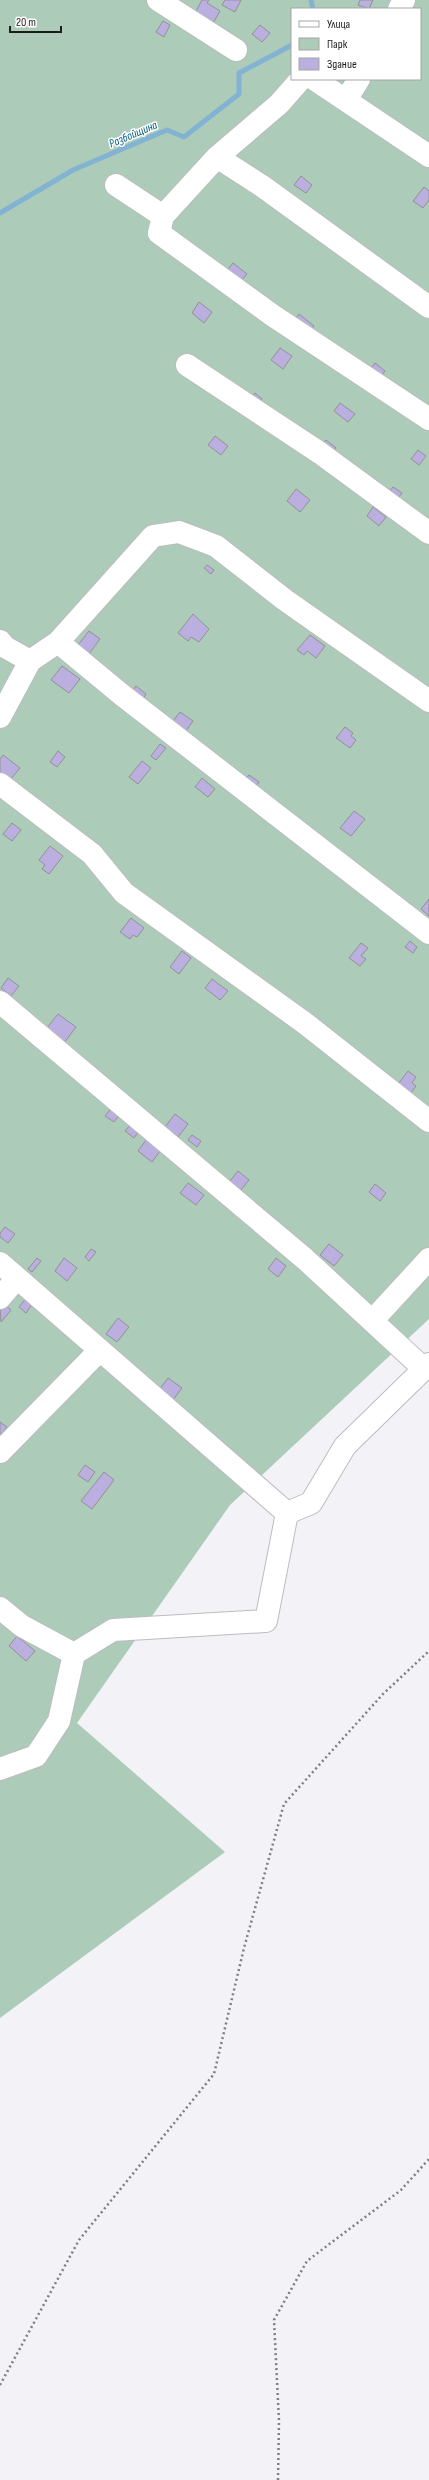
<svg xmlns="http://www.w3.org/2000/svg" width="429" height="2480" viewBox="0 0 429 2480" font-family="'Sofia Sans Condensed',sans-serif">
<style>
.green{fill:#accbb9;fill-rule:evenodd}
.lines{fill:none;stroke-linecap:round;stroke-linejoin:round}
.stream{stroke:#83b3d2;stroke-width:5}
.building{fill:#baafdf;stroke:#929195}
.minor-casing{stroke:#bcbcc1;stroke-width:24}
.path{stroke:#7f7f82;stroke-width:2.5;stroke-dasharray:2 3;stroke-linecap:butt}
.minor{stroke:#fff;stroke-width:22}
.labels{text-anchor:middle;stroke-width:3;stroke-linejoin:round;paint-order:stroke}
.water-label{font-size:12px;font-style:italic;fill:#035c85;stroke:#fff}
</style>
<rect width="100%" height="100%" fill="#f2f2f7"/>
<path class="green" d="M 0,0 L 429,0 L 429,1319 L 230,1505 L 77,1723 L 225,1852 L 0,2018 ZM 292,9 L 420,9 L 420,79 L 292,79 Z"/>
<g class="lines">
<path class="stream" d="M 311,0 L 313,9
M 0,213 L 73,170 L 167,130 L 184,137 L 239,94 L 239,73 L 292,45"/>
</g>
<path class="building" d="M 202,0 L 209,0 L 207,3 L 220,11 L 212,25 L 194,15 Z
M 225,0 L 241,0 L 235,12 L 222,5 Z
M 360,0 L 373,0 L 369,9 L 358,5 Z
M 163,21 L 170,25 L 164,37 L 156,32 Z
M 260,25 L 270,33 L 262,42 L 252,34 Z
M 301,176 L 312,185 L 306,193 L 294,185 Z
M 424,187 L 429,191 L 429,200 L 423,208 L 413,201 Z
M 233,263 L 247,274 L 239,283 L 226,272 Z
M 199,302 L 212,312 L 204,323 L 192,313 Z
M 299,314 L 314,326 L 307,335 L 292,323 Z
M 280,348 L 292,356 L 283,369 L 271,360 Z
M 375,363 L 385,371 L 378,380 L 368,373 Z
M 255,393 L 262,399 L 256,407 L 248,401 Z
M 340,403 L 355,414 L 348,422 L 334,411 Z
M 215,436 L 228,446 L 221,455 L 208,445 Z
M 326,440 L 336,448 L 331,456 L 320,448 Z
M 418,450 L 426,456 L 419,465 L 411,459 Z
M 393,487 L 402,493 L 395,502 L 387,495 Z
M 296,489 L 310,500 L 300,512 L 287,501 Z
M 373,507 L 386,517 L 379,526 L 367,516 Z
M 207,565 L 214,570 L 211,574 L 204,568 Z
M 193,614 L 209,629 L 199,642 L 191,637 L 188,641 L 178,633 Z
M 89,631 L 100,639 L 89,654 L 78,645 Z
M 310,635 L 325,646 L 316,658 L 307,651 L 304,655 L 297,650 Z
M 62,666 L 80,679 L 69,693 L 51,680 Z
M 136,686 L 146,694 L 143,699 L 132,691 Z
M 180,712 L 193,721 L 183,735 L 170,725 Z
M 345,727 L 353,733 L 351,736 L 356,740 L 350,748 L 336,738 Z
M 160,744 L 166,748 L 156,760 L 151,756 Z
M 58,751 L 65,757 L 57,767 L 50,762 Z
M 3,755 L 20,768 L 10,780 L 0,773 L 0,759 Z
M 142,761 L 151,768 L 138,784 L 129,777 Z
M 249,775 L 259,782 L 253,790 L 243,783 Z
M 202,778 L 215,789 L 208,797 L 195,787 Z
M 354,811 L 365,819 L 351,836 L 340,828 Z
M 12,823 L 21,830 L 12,841 L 3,834 Z
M 50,846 L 63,856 L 49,874 L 42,869 L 45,865 L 39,860 Z
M 429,899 L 429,916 L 421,909 Z
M 131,918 L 144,928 L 137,937 L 133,935 L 130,939 L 120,932 Z
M 410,941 L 417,947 L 413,953 L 405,947 Z
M 361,943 L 368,948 L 361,956 L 366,959 L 360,966 L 349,958 Z
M 182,951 L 191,958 L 179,974 L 170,967 Z
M 8,978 L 19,986 L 11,996 L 1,988 Z
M 212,979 L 228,991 L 220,1000 L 205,988 Z
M 58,1014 L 76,1027 L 64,1043 L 46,1029 Z
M 408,1071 L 416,1077 L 412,1083 L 416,1086 L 407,1098 L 395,1088 Z
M 113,1106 L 121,1113 L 114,1122 L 105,1116 Z
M 175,1114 L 188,1124 L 178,1137 L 165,1127 Z
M 130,1125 L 139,1131 L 134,1138 L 125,1131 Z
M 192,1135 L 201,1141 L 197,1147 L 188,1140 Z
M 149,1136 L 163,1147 L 152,1162 L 138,1151 Z
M 238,1171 L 249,1180 L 240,1191 L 229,1182 Z
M 188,1183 L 204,1195 L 196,1205 L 180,1193 Z
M 375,1184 L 386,1193 L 380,1201 L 369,1192 Z
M 5,1227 L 15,1234 L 8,1243 L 0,1237 L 0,1233 Z
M 329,1244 L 343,1255 L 334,1266 L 320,1255 Z
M 91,1249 L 96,1252 L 89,1261 L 85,1257 Z
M 37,1258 L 41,1261 L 32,1272 L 28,1269 Z
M 64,1258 L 77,1268 L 67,1281 L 55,1271 Z
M 276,1258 L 286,1266 L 278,1277 L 268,1269 Z
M 26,1298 L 33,1303 L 26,1313 L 19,1307 Z
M 3,1303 L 11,1310 L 1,1322 L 0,1307 Z
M 118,1318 L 129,1327 L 117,1342 L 106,1334 Z
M 168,1378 L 182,1388 L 169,1405 L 155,1395 Z
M 0,1422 L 7,1427 L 0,1436 Z
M 85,1465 L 95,1472 L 88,1482 L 78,1475 Z
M 104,1472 L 114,1480 L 92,1509 L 81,1501 Z
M 17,1636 L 35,1651 L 26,1661 L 9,1646 Z"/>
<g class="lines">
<defs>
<path id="minor" d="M 158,0 L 236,50
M 399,9 L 404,0
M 301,79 L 279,104 L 217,157 L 163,216 L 159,233 L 272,315 L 429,419
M 314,79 L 429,156
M 346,100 L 359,79
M 217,157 L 262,186 L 429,307
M 116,185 L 163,216
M 187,365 L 320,453 L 429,533
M 0,641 L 5,647 L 30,661
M 58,642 L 122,695 L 429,933
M 0,717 L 30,661 L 58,642 L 153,536 L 179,532 L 216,546 L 285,600 L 429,701
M 0,784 L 92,854 L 124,893 L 306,1024 L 429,1121
M 0,1002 L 305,1259 L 423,1368
M 0,1263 L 287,1513
M 0,1298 L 17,1278
M 372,1321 L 429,1259
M 0,1452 L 100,1350
M 0,1608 L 22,1626 L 74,1654
M 0,1769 L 36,1756 L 59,1721 L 74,1654 L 113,1630 L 266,1621 L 287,1513 L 311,1503 L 345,1446 L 429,1364"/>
</defs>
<use href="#minor" class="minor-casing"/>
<path class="path" d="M 0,2385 L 79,2240 L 214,2074 L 244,1948 L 284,1804 L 383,1694 L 429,1651
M 278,2480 L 279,2421 L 274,2320 L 307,2261 L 401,2190 L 429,2159"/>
<use href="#minor" class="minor"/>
</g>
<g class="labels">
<g class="water-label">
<text transform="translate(133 134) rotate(-23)" y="4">Разбойщина</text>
</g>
</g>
<rect x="291" y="8" width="130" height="72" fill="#ffffff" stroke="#a5a5a5"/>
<rect x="299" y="21" width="20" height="6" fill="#ffffff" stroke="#a5a5a5"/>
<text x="327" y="28" font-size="12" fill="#1d1d1f">Улица</text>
<rect x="299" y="38" width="20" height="12" fill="#accbb9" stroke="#a5a5a5"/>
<text x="327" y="48" font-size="12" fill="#1d1d1f">Парк</text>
<rect x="299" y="58" width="20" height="12" fill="#baafdf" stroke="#a5a5a5"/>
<text x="327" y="68" font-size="12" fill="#1d1d1f">Здание</text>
<path d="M10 26v6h51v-6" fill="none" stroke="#1d1d1f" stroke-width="2"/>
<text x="16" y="26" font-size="12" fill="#1d1d1f" stroke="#ffffff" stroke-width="3" paint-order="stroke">20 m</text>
</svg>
